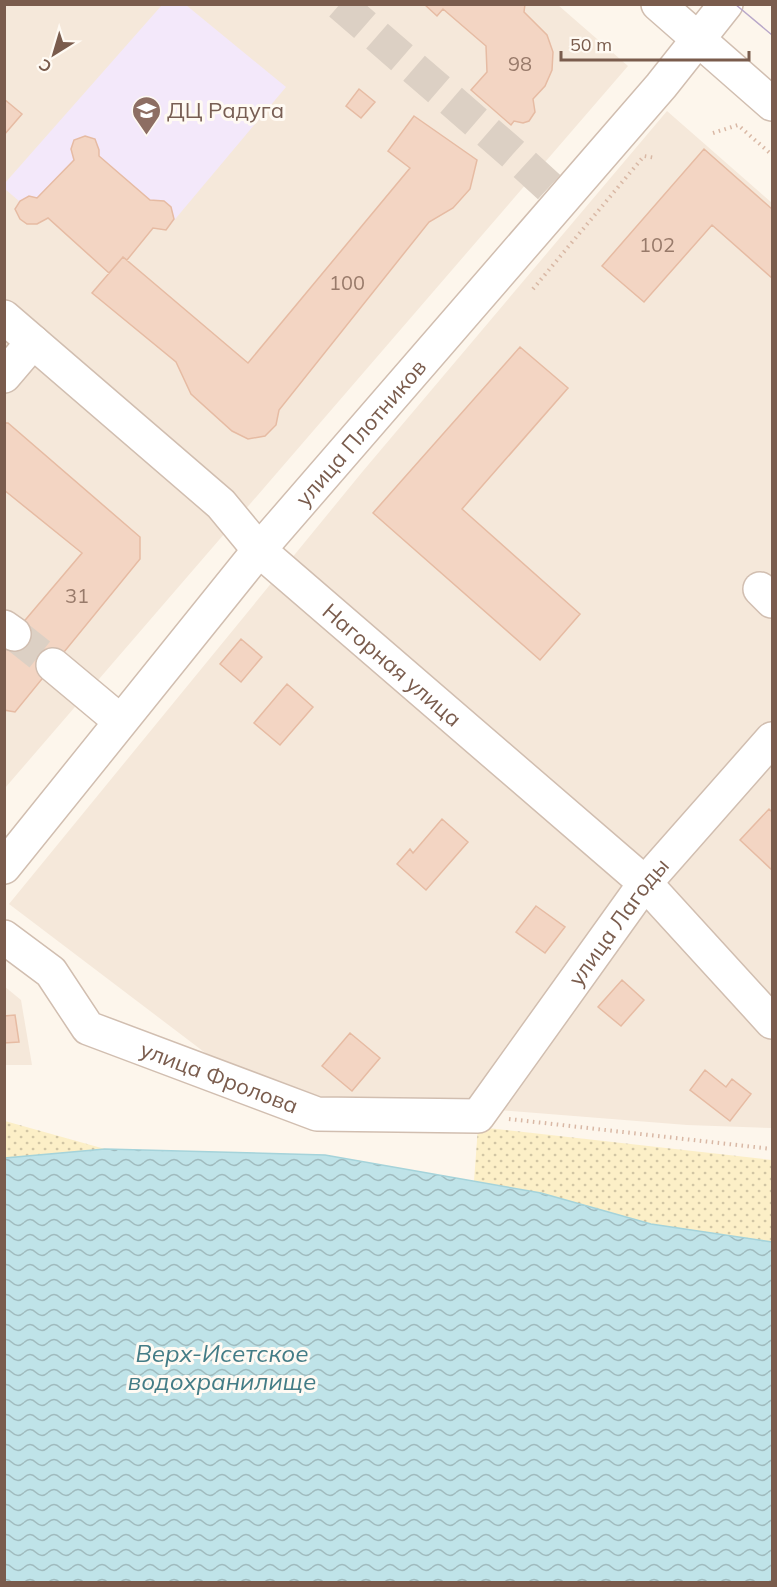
<svg xmlns="http://www.w3.org/2000/svg" width="777" height="1587" viewBox="0 0 777 1587" font-family="Mulish,sans-serif">
<style>
.residential{fill:#f5e8da}
.education{fill:#f3e8fa}
.sand{fill:url(#sand-dots)}
.water{fill:url(#water-waves);stroke:#a5d3da;stroke-width:1.5}
.building{fill:#f3d5c3;stroke:#e6bba3;stroke-width:1.5}
.lines{fill:none;stroke-linecap:round;stroke-linejoin:round}
.minor-tunnel{stroke:#dcd0c4;stroke-width:33;stroke-dasharray:33 16;stroke-linecap:butt}
.minor-casing{stroke:#d1beb0;stroke-width:36}
.path{stroke:#d9b8a5;stroke-width:4;stroke-dasharray:1.5 4.5;stroke-linecap:butt}
.minor{stroke:#fff;stroke-width:33}
.tram{stroke:#b9a8c9;stroke-width:1.5}
.labels{text-anchor:middle;stroke-width:6;stroke-linejoin:round;paint-order:stroke}
.number-label{font-size:20px;fill:#987a6a}
.education-label{font-size:22px;fill:#785e54;stroke:#fffaf3;text-anchor:start}
.street-label{font-size:22px;fill:#7a5c4d;stroke:#fffaf3}
.water-label{font-size:24px;font-style:italic;fill:#437c86;stroke:#fffaf3}
</style>
<defs>
<pattern id="sand-dots" width="8" height="8" patternUnits="userSpaceOnUse" patternTransform="scale(1.5)"><rect width="8" height="8" fill="#fcefc7"/><path d="M2 2h.1M6 6h.1" fill="none" stroke="#d1c5a4" stroke-width="1.8" stroke-linecap="round"/></pattern>
<pattern id="water-waves" width="16" height="10" patternUnits="userSpaceOnUse" patternTransform="scale(1.5)"><rect width="16" height="10" fill="#bfe3e8"/><path d="M0 5q4-4 8 0t8 0" fill="none" stroke="#a0bbbe"/></pattern>
</defs>
<rect width="100%" height="100%" fill="#fdf6ec"/>
<path class="residential" d="M 5,5 L 558,5 L 628,66 L 5,788 Z
M 667,111 L 772,203 L 772,1128 L 687,1125 L 295,1094 L 216,1061 L 9,904 L 363,471 Z
M 4,986 L 21,1000 L 32,1065 L 5,1065 Z"/>
<path class="education" d="M 162,5 L 186,5 L 286,87 L 166,230 L 153,228 L 127,260 L 123,257 L 109,273 L 48,218 L 37,224 L 27,224 L 15,209 L 19,201 L 5,189 L 5,183 Z"/>
<path class="sand" d="M 5,1121 L 105,1149 L 5,1158 Z
M 478,1127 L 772,1160 L 772,1242 L 651,1224 L 541,1193 L 474,1181 Z"/>
<path class="water" d="M 105,1149 L 325,1155 L 541,1193 L 651,1224 L 772,1242 L 772,1582 L 5,1582 L 5,1158 Z"/>
<path class="building" d="M 424,4 L 525,4 L 524,12 L 547,35 L 553,52 L 552,70 L 545,86 L 533,99 L 535,112 L 529,121 L 523,123 L 514,121 L 511,125 L 471,90 L 487,72 L 486,46 L 443,9 L 437,16 Z
M 359,89 L 375,102 L 361,118 L 346,106 Z
M 4,99 L 22,114 L 4,135 Z
M 414,116 L 477,160 L 470,189 L 453,208 L 429,222 L 279,410 L 276,425 L 265,436 L 248,439 L 232,431 L 191,394 L 176,362 L 92,293 L 123,257 L 248,363 L 410,168 L 388,151 Z
M 85,136 L 95,139 L 99,150 L 99,156 L 150,200 L 164,201 L 171,207 L 174,219 L 166,230 L 153,228 L 127,260 L 123,257 L 109,273 L 48,218 L 37,224 L 27,224 L 20,219 L 15,209 L 20,201 L 29,196 L 37,198 L 74,160 L 71,149 L 74,140 Z
M 704,149 L 772,209 L 772,278 L 712,225 L 644,302 L 602,266 Z
M 520,347 L 568,388 L 462,509 L 580,614 L 540,660 L 373,513 Z
M 4,423 L 8,423 L 140,537 L 140,559 L 15,712 L 4,710 L 4,645 L 82,553 L 4,490 Z
M 241,639 L 262,657 L 241,682 L 220,664 Z
M 287,684 L 313,707 L 280,745 L 254,723 Z
M 769,809 L 772,812 L 772,870 L 740,840 Z
M 442,819 L 468,842 L 426,890 L 397,864 L 410,849 L 413,853 Z
M 536,906 L 565,927 L 545,953 L 516,932 Z
M 622,980 L 644,1000 L 621,1026 L 598,1007 Z
M 15,1015 L 19,1042 L 4,1043 L 4,1016 Z
M 350,1033 L 380,1058 L 352,1091 L 322,1066 Z
M 705,1070 L 726,1087 L 732,1079 L 751,1094 L 730,1121 L 690,1090 Z"/>
<g class="lines">
<path class="minor-tunnel" d="M 340,4 L 513,154 L 562,199
M 14,634 L 53,665"/>
<defs>
<g id="minor">
<path d="M 658,4 L 772,104"/>
<path id="s1" d="M 4,317 L 221,504 L 259,550 L 645,883 L 772,1022"/>
<path d="M 4,376 L 33,342"/>
<path d="M 760,589 L 772,601"/>
<path d="M 4,627 L 14,634"/>
<path d="M 53,665 L 120,721"/>
<path id="s2" d="M 4,867 L 259,550 L 661,86 L 726,4"/>
<path id="s3" d="M 4,937 L 51,972 L 88,1028 L 317,1114 L 478,1116 L 645,883 L 772,739"/>
</g>
</defs>
<use href="#minor" class="minor-casing"/>
<path class="path" d="M 713,133 L 738,125 L 772,155
M 533,289 L 644,156 L 656,158
M 509,1119 L 772,1149"/>
<use href="#minor" class="minor"/>
<path class="tram" d="M 735,4 L 772,35"/>
</g>
<defs>
<symbol id="school-pin" viewBox="-11 -11 22 30"><path d="M0 17L-7.5 6A9.5 9.5 0 1 1 7.5 6Z" fill="#8d6e63" stroke="#fffaf3"/><path d="M0-5L7-2L0 1L-7-2ZM-4 1L0 2.5L4 1V4Q0 6-4 4Z" fill="#fff"/></symbol>
</defs>
<g fill-rule="evenodd">
<use href="#school-pin" x="130" y="94" width="33" height="45"/>
</g>
<g class="labels">
<g class="number-label">
<text x="520" y="71">98</text>
<text x="657" y="252">102</text>
<text x="347" y="290">100</text>
<text x="77" y="603">31</text>
</g>
<g class="education-label">
<text x="167" y="118">ДЦ Радуга</text>
</g>
<g class="street-label">
<text dy="8" stroke="none"><textPath href="#s2" startOffset="562">улица Плотников</textPath></text>
<text dy="8" stroke="none"><textPath href="#s1" startOffset="522">Нагорная улица</textPath></text>
<text dy="8" stroke="none"><textPath href="#s3" startOffset="771">улица Лагоды</textPath></text>
<text dy="8" stroke="none"><textPath href="#s3" startOffset="266">улица Фролова</textPath></text>
</g>
<g class="water-label">
<text x="222" y="1362">Верх-Исетское<tspan x="222" dy="28">водохранилище</tspan></text>
</g>
</g>
<rect width="777" height="1587" fill="none" stroke="#7a5c4d" stroke-width="12"/>
<g transform="translate(54 54) rotate(217)" stroke="#fffaf3" stroke-width="4.5" paint-order="stroke">
<path d="M0-4.5L10 22L0 15L-10 22Z" fill="#7a5c4d"/>
<text y="-9" font-size="16" font-weight="bold" text-anchor="middle" fill="#7a5c4d">С</text>
</g>
<path d="M561 51v9h188v-9" fill="none" stroke="#7a5c4d" stroke-width="3"/>
<text x="570" y="51" font-size="18" fill="#7a5c4d" stroke="#fffaf3" stroke-width="4.5" paint-order="stroke">50 m</text>
</svg>
